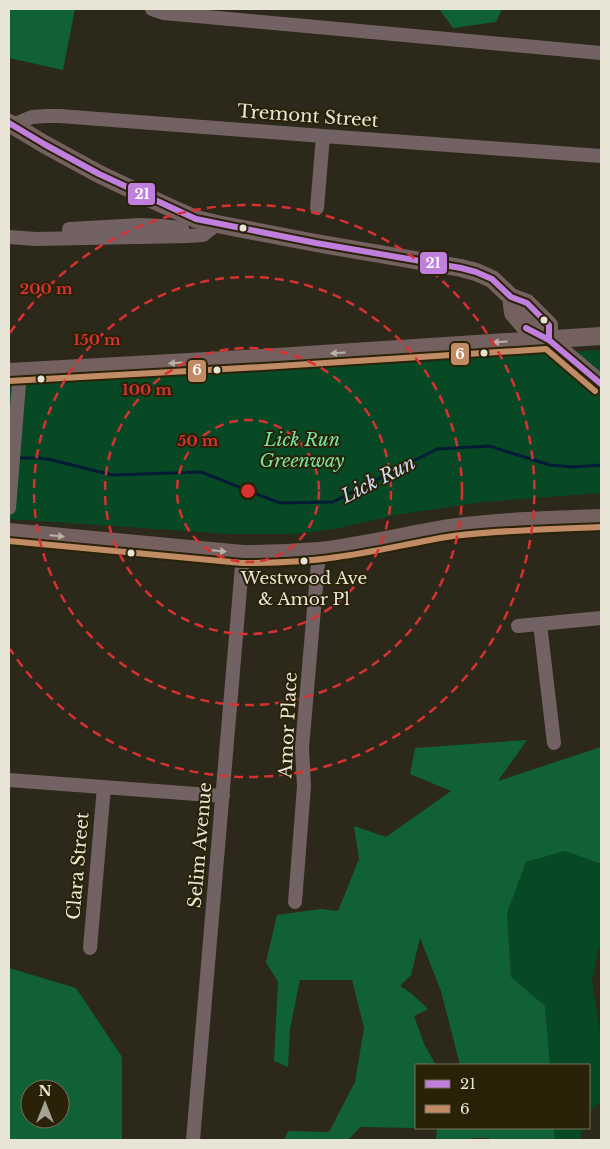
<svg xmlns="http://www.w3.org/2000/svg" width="610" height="1149" viewBox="0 0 610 1149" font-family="'Libre Baskerville',serif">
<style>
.green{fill:#074925}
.forest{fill:#106236;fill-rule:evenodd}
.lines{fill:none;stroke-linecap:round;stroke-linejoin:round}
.stream{stroke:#041b36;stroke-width:3}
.minor{stroke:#736263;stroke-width:14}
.major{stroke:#73605f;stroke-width:18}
.bus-1-casing{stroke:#292209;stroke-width:10}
.bus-2-casing{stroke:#292209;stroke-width:10}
.bus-1{stroke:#c07fdc;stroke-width:6}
.bus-2{stroke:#c18c65;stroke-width:6}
.oneway{fill:#bab0a6}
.ring{fill:none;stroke:#d73131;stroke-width:2.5;stroke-dasharray:9 6}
.bus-dot{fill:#e9e5d6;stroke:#292209;stroke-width:2}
.labels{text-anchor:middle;stroke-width:4;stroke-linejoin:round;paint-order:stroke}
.bus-label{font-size:17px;fill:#e9e5d6;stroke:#292209}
.street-label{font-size:18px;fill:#e9e5d6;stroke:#292209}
.park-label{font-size:18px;font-style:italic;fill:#78e69f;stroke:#292209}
.water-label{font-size:19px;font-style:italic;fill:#cedcee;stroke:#292209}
.centre{fill:#d73131;stroke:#292209;stroke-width:2.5}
.ring-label{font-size:15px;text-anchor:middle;font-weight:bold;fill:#d73131;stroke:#292209;stroke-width:4;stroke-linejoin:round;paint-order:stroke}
.line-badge{stroke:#292209;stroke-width:2}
.badge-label{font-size:14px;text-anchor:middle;font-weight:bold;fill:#fff}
</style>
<rect width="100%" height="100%" fill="#2c281a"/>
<path class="green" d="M 601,350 L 601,493 L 482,502 L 396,515 L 335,529 L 293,534 L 229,534 L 9,519 L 9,384 Z
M 565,851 L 601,864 L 601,946 L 599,947 L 592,981 L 601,1037 L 601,1101 L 589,1112 L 589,1065 L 550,1065 L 545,1006 L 511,977 L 507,913 L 526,862 Z
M 554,1128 L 583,1128 L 581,1140 L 555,1140 Z"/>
<path class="forest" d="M 9,9 L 75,9 L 63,70 L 9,58 Z
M 439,9 L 502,9 L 496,22 L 453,28 Z
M 527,740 L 498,781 L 601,747 L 601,864 L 565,851 L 526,862 L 507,913 L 511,977 L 545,1006 L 550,1065 L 460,1065 L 441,991 L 420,938 L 411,975 L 400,986 L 411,993 L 428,1009 L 414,1016 L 425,1046 L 436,1065 L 416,1065 L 416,1128 L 360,1127 L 348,1140 L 284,1140 L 288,1131 L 329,1132 L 355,1082 L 364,1028 L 352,980 L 300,980 L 290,1029 L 288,1067 L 274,1061 L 278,982 L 266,962 L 277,915 L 321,909 L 338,911 L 359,859 L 354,826 L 386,837 L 451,791 L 410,774 L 415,748 Z
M 9,968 L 76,988 L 122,1057 L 122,1140 L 9,1140 ZM 30,1089 L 60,1089 L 60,1119 L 30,1119 Z
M 418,1128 L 554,1128 L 555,1140 L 490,1140 L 489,1138 L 472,1138 L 472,1140 L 436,1140 L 437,1128 Z"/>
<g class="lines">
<path class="stream" d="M 17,458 L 39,458 L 52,460 L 112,475 L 201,472 L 280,503 L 333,502 L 437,449 L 489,446 L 550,465 L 573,467 L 601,465"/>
<path class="minor" d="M 152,9 L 164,13 L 601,53
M 13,125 L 32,117 L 46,116 L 60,116 L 323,136 L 601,156
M 317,208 L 323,136
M 69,229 L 141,225 L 160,226 L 182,228
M 9,237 L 36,239 L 187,236 L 203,235 L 217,224
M 9,508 L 20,371
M 540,624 L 554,743
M 518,626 L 601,618
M 9,780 L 223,796
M 295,902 L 304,786 L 302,748 L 319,551
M 90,948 L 104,787
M 193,1140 L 243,554"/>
<path class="major" d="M 9,123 L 44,144 L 99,174 L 162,204 L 196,219 L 217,224 L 316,243 L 461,268 L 476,272 L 492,279 L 511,297 L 527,303 L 549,325 L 549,340
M 511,297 L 513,313 L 526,328 L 549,340 L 601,384
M 9,372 L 261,358 L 601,336
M 9,532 L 243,554 C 268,554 294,553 319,551 C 363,546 406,535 450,528 C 500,521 551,520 601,518"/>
<defs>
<path id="bus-1" d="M 9,123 L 44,144 L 99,174 L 196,219 L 316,243 L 461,268 L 476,272 L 492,279 L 511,297 L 527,303 L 549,325 L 549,340
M 526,328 L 549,340 L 601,384"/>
<path id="bus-2" d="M 9,381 L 262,367 L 546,349 L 595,391
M 9,541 L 242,563 C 274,563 306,562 337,557 C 376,552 414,542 453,536 C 502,530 552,529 601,527"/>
</defs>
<use href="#bus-1" class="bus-1-casing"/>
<use href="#bus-2" class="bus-2-casing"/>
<use href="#bus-1" class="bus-1"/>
<use href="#bus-2" class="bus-2"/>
</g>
<defs><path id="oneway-solid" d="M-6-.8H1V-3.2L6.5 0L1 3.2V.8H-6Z" transform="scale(1.25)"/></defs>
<g class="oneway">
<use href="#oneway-solid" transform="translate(500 342) rotate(176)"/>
<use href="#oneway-solid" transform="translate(338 353) rotate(176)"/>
<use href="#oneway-solid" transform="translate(176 363) rotate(177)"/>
<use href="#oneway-solid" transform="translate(57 536) rotate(5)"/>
<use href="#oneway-solid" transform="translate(219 551) rotate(5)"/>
</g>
<g class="ring">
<circle cx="248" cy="491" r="71"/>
<circle cx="248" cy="491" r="143"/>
<circle cx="248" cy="491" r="214"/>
<path d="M10 333A286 286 0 1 1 10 649"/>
</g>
<g class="bus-dot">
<circle cx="243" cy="228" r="4.5"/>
<circle cx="544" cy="320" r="4.5"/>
<circle cx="484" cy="353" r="4.5"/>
<circle cx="217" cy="370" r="4.5"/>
<circle cx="41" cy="379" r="4.5"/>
<circle cx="131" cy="553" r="4.5"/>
<circle cx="304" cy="561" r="4.5"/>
</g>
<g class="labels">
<g class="bus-label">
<text x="304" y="584">Westwood Ave<tspan x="304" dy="21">&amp; Amor Pl</tspan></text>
</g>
<g class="street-label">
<text transform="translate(308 116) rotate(4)" y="6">Tremont Street</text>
<text transform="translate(288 725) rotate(-87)" y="6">Amor Place</text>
<text transform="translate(200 845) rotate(-85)" y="6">Selim Avenue</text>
<text transform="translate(78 866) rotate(-85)" y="6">Clara Street</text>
</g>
<g class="park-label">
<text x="302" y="446">Lick Run<tspan x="302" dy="21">Greenway</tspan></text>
</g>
<g class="water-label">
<text transform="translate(378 479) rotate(-27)" y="7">Lick Run</text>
</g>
</g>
<circle cx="248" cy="491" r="8" class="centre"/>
<g class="ring-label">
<text x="46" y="294">200 m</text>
<text x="97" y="345">150 m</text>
<text x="147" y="395">100 m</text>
<text x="198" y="446">50 m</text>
</g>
<g class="line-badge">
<rect x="127" y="182" width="29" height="24" rx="5" fill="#c07fdc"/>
<rect x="419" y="251" width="29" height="24" rx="5" fill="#c07fdc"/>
<rect x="450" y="342" width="20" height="24" rx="5" fill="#c18c65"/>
<rect x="187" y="359" width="20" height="24" rx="5" fill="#c18c65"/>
</g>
<g class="badge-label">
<text x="142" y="199">21</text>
<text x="433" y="268">21</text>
<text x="460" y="359">6</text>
<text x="197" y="375">6</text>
</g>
<rect width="610" height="1149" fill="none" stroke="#e9e5d6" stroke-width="20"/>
<rect x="415" y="1064" width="175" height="65" fill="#292209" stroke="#76705b"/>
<rect x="425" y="1080" width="25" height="8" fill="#c07fdc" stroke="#76705b"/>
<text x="460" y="1089" font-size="15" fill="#e9e5d6">21</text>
<rect x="425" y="1105" width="25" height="8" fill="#c18c65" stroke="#76705b"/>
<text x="460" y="1114" font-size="15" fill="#e9e5d6">6</text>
<g transform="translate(45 1104)"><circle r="24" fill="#292209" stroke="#76705b"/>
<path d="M0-4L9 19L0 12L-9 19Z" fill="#a7a394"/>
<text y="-8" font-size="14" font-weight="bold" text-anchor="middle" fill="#e9e5d6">N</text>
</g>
</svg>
